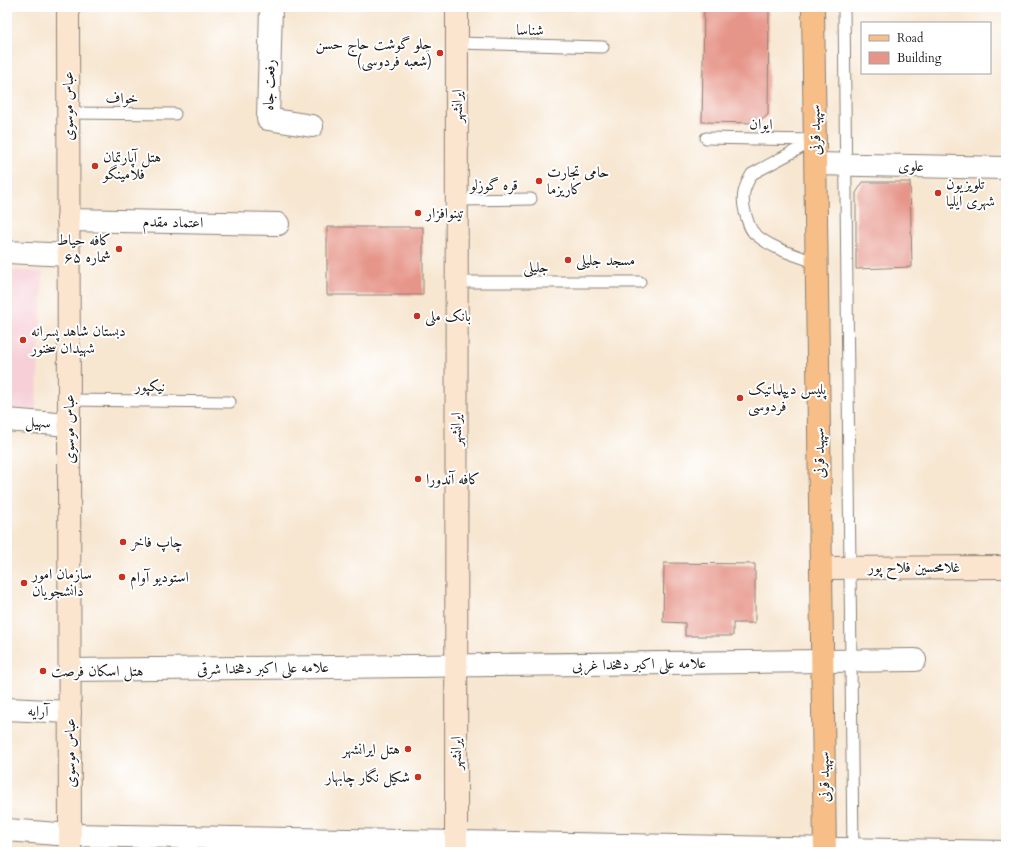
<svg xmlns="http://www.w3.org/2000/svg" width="1013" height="859" viewBox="0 0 1013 859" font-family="Cardo,Amiri,serif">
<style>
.built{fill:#f6cfd7}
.building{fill:#e69589}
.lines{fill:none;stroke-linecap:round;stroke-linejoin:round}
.lane-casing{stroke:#8a8176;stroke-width:13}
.street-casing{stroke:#8a8176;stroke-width:24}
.secondary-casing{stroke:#8a8176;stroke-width:24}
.primary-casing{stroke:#8a8176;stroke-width:24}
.lane{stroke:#fff;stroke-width:11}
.street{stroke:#fff;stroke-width:22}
.secondary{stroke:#fce5cf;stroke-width:22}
.primary{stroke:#f7be87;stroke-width:22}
.poi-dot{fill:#c8321e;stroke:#fff;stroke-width:1.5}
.labels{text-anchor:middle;stroke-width:4;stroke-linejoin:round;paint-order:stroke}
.street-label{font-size:15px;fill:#1c1c1c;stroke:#fff}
.poi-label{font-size:15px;fill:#1c1c1c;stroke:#fff;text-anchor:start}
</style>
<rect width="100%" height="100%" fill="#fff"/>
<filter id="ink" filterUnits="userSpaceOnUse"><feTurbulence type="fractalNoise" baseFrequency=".025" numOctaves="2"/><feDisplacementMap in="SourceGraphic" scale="8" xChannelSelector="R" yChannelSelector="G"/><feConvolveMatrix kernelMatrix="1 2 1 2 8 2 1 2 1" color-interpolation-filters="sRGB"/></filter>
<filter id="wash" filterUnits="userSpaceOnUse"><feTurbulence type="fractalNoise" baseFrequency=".012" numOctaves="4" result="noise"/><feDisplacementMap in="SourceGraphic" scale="16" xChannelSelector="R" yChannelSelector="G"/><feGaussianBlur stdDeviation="0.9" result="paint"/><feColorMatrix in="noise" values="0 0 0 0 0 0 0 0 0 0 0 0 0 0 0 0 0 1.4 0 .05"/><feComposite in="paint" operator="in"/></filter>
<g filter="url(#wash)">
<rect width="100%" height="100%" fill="#f7e6d0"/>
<path class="built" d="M 7,270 L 43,272 L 36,410 L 7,408 Z"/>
<g id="blocks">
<path class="building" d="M 704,7 L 769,7 L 768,115 L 758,123 L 702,122 Z
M 863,182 L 910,182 L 912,267 L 856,269 L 856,193 Z
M 327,227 L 423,227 L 423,295 L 327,295 Z
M 664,563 L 755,564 L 755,623 L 733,623 L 733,636 L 685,636 L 685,623 L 663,622 Z"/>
</g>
</g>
<g filter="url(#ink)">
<use href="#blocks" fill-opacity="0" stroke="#8a8176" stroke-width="1"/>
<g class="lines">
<defs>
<path id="lane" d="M 844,7 L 853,852
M 457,43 L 603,47
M 68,113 L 175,114
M 706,138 L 815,140
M 815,140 L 752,174 C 744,187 741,197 745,212 C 747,219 749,229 755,234 C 772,249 796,255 817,263
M 457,200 L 531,199
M 456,282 L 640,282
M 69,400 L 230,402"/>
<path id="street" d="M 271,7 L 268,119 L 312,126
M 816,164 L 1006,168
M 68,220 L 278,224
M 7,252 L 69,255
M 7,420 L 69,425
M 70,670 L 915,660
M 7,709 L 70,712
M 7,830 L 70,835 L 1006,852"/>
<path id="secondary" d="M 68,7 L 70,852
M 821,568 L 1006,567
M 456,852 L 457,7"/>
<path id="primary" d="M 813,7 L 825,852"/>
</defs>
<use href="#lane" class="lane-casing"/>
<use href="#street" class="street-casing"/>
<use href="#secondary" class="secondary-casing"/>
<use href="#primary" class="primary-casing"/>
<use href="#lane" class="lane"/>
<use href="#street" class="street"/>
<use href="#secondary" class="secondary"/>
<use href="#primary" class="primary"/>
</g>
</g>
<g class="poi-dot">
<circle cx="440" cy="53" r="4"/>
<circle cx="95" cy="166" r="4"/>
<circle cx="539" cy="181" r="4"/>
<circle cx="938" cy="193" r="4"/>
<circle cx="418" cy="213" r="4"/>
<circle cx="119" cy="249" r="4"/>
<circle cx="568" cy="260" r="4"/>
<circle cx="417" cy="316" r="4"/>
<circle cx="23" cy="340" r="4"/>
<circle cx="740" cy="398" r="4"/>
<circle cx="418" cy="479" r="4"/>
<circle cx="123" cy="542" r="4"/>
<circle cx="122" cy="577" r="4"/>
<circle cx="24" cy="583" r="4"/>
<circle cx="43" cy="671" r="4"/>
<circle cx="408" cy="749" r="4"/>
<circle cx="418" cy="777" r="4"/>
</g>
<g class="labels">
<g class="street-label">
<text transform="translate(530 30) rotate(1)" y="5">شناسا</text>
<text transform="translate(269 85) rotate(-88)" y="5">رفعت جاه</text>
<text transform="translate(122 98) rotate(1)" y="5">خواف</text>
<text transform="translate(68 106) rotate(-90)" y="5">عباس موسوی</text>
<text transform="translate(457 106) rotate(-90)" y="5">ایرانشهر</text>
<text transform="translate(761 124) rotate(1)" y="5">ایوان</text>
<text transform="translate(815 130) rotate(-91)" y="5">سپهبد قرنی</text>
<text transform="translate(911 166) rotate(1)" y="5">علوی</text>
<text x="494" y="190">قره گوزلو</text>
<text transform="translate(173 222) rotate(1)" y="5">اعتماد مقدم</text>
<text x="536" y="272">جلیلی</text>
<text transform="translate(150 386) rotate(1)" y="5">نیکپور</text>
<text transform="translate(38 422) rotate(4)" y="5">سهیل</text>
<text transform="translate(69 429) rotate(-90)" y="5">عباس موسوی</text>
<text transform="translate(456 429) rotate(-90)" y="5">ایرانشهر</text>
<text transform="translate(819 453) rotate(-91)" y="5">سپهبد قرنی</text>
<text x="914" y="572">غلامحسین فلاح‌ پور</text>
<text transform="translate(639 664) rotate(-1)" y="5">علامه علی اکبر دهخدا غربی</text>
<text transform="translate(263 668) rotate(-1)" y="5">علامه علی اکبر دهخدا شرقی</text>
<text transform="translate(38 711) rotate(3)" y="5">آرایه</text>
<text transform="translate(70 753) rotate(-90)" y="5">عباس موسوی</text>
<text transform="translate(456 753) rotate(-90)" y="5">ایرانشهر</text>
<text transform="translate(824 777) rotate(-91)" y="5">سپهبد قرنی</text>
</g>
<g class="poi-label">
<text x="432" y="49" text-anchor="end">چلو گوشت حاج حسن<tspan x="432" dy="17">(شعبه فردوسی)</tspan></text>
<text x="103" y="162">هتل آپارتمان<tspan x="103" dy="17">فلامینگو</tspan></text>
<text x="547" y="177">حامی تجارت<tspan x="547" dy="17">کاریزما</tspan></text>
<text x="946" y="189">تلویزیون<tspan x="946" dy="17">شهری ایلیا</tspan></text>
<text x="426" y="218">تینوافزار</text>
<text x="111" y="245" text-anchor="end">کافه حياط<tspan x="111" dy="17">شماره ۶۵</tspan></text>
<text x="576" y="265">مسجد جلیلی</text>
<text x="425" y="321">بانک ملی</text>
<text x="31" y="336">دبستان شاهد پسرانه<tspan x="31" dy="17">شهیدان سخنور</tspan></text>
<text x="748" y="394">پلیس دیپلماتیک<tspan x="748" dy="17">فردوسی</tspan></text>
<text x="426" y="484">کافه آندورا</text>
<text x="131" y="547">چاپ فاخر</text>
<text x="32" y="579">سازمان امور<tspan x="32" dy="17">دانشجویان</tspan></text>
<text x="130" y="582">استودیو آوام</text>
<text x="51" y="676">هتل اسکان فرصت</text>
<text x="400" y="754" text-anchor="end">هتل ایرانشهر</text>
<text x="410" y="782" text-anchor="end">شکیل نگار چابهار</text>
</g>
</g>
<rect width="1013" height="859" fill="none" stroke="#fff" stroke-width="24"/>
<rect x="861" y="22" width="130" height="52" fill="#ffffff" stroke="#a4a4a4"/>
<rect x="869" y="35" width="20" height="6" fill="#f7be87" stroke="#a4a4a4"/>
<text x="897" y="42" font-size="12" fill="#1c1c1c">Road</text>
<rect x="869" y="52" width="20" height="12" fill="#e69589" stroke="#a4a4a4"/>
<text x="897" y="62" font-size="12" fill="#1c1c1c">Building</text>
</svg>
